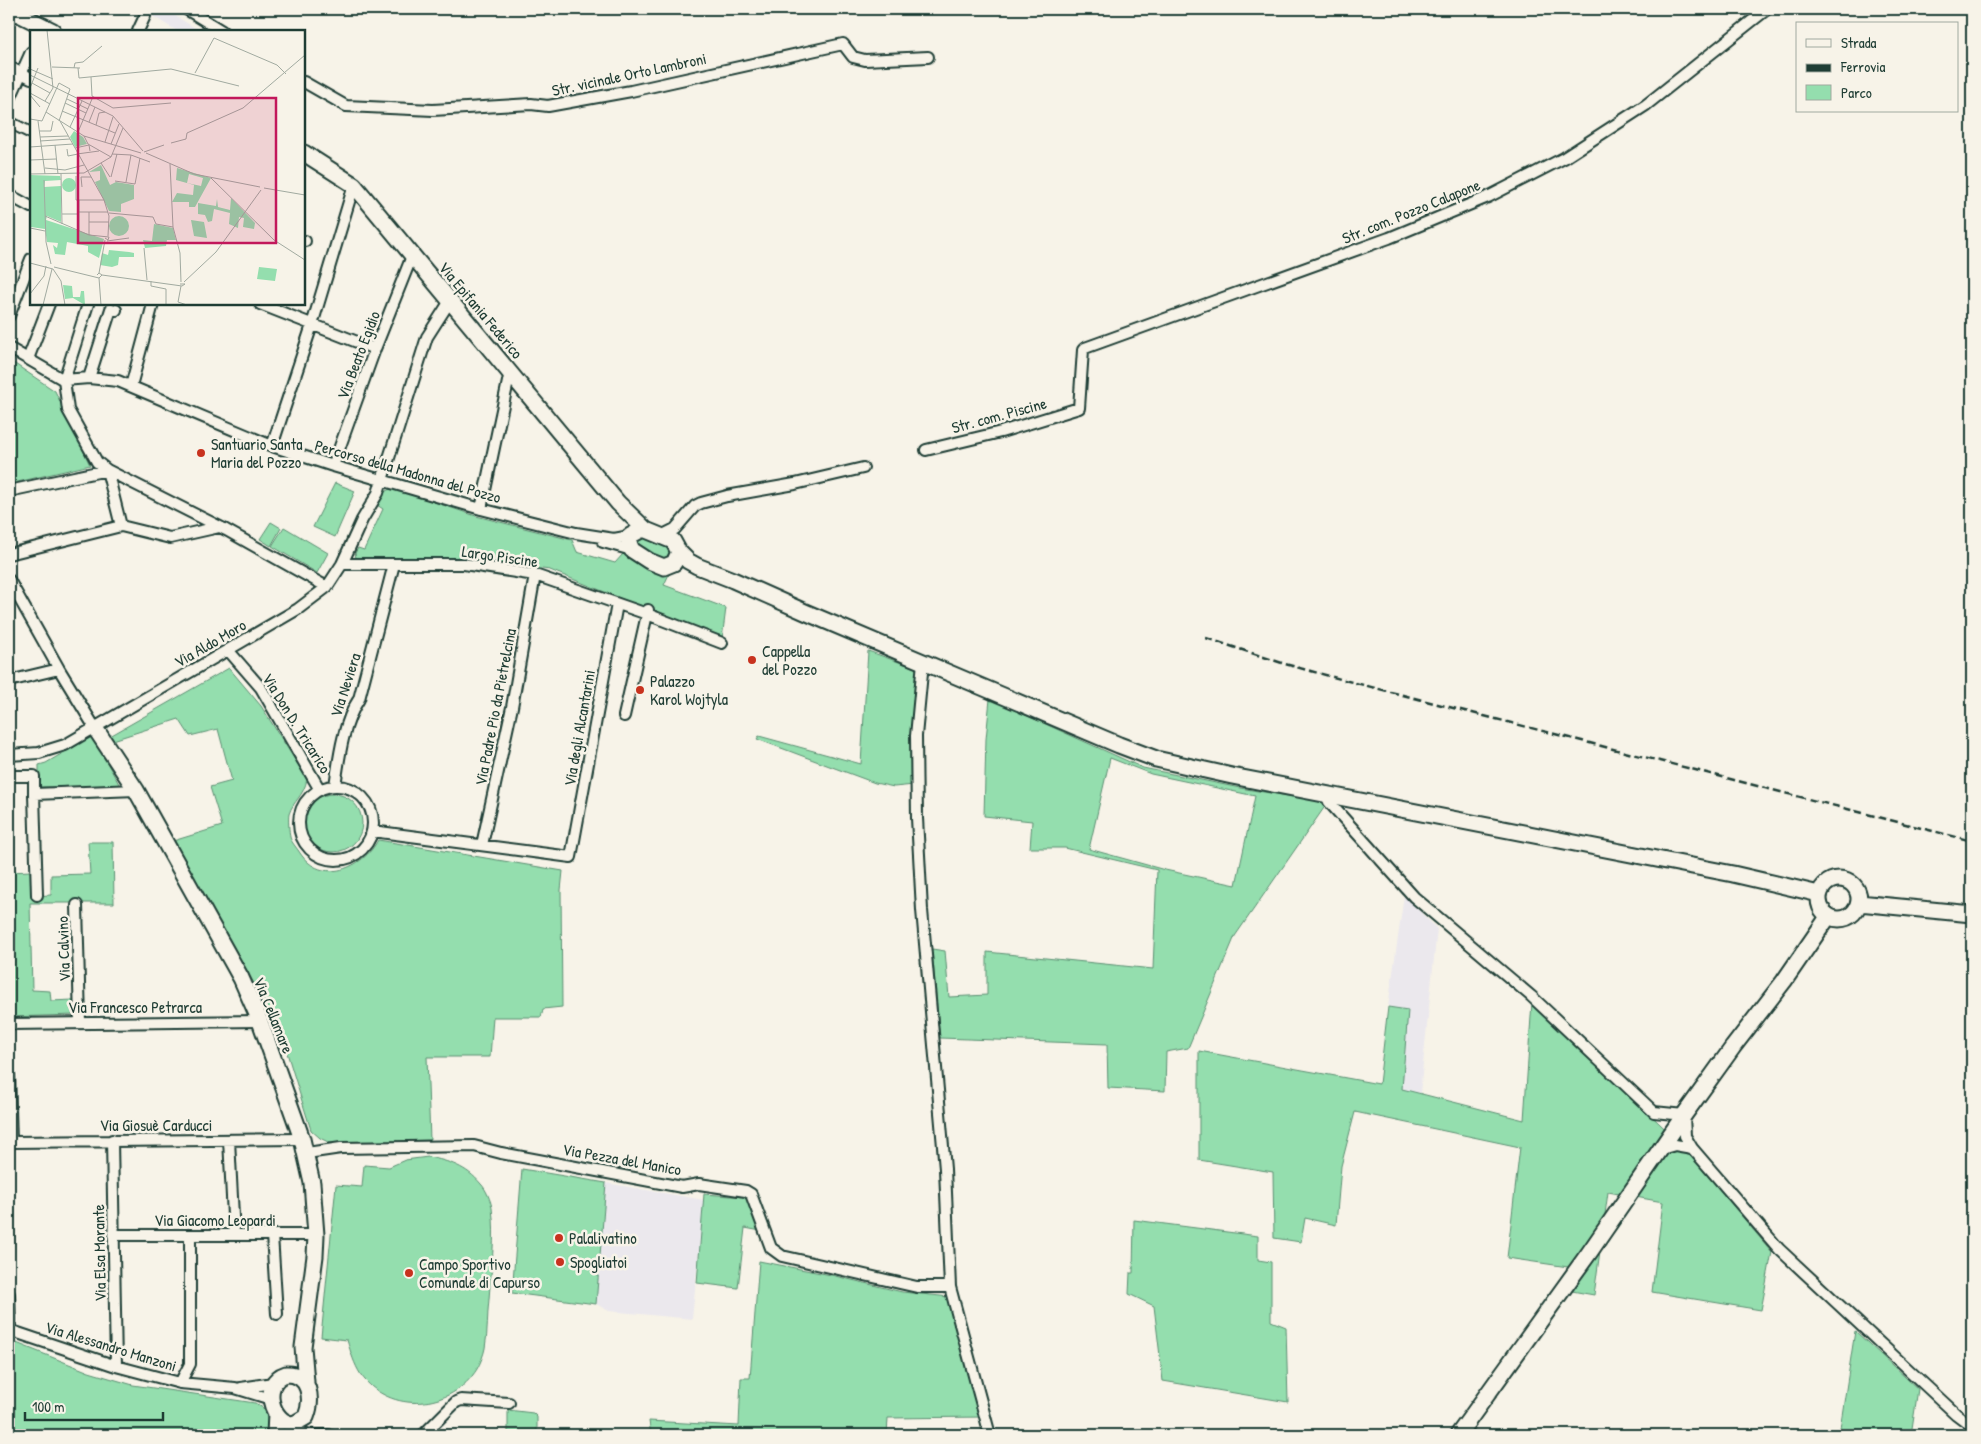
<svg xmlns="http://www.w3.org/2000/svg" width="1981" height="1444" viewBox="0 0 1981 1444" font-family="'Patrick Hand',sans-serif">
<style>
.built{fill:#ebe8ed}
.green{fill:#94deae;stroke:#5a8e71;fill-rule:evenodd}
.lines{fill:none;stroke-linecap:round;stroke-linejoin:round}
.street-casing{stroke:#1f3d34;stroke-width:14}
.secondary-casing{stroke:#1f3d34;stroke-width:19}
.street{stroke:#f7f3e8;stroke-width:10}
.secondary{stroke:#f7f3e8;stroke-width:15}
.rail{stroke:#1f3d34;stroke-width:2.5;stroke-dasharray:8 4;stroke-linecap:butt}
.poi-dot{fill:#c8321e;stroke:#f7f3e8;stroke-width:2}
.labels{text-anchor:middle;stroke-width:5;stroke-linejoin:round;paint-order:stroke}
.street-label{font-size:16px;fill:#1f3d34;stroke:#f7f3e8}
.poi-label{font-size:16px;fill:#1f3d34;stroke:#f7f3e8;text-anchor:start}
.inset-road{fill:none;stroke:#a1aaa0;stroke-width:1}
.view{fill:#c2185b;fill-opacity:0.15;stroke:#c2185b;stroke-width:2.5}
.inset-edge{fill:none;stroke:#1f3d34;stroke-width:2.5}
</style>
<rect width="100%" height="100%" fill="#f7f3e8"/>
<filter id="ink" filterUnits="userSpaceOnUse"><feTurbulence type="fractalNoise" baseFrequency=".02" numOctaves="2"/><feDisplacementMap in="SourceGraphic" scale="10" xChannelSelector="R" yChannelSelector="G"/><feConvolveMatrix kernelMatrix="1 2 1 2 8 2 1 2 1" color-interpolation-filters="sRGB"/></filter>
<g filter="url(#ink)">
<path class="built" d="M 141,9 L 164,9 L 200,31 L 177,31 Z
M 1404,895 L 1437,929 L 1420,1093 L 1402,1089 L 1408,1010 L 1388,1007 Z
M 606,1183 L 704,1200 L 692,1319 L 609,1311 L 596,1304 Z
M 1173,1430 L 1174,1435 L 1061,1435 Z"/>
<path class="green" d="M 9,360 L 55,391 L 90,465 L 9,484 Z
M 335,483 L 355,491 L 335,537 L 313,527 Z
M 392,488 L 476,516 L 572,540 L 577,552 L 615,563 L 623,554 L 625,554 L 654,571 L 670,572 L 664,585 L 726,608 L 722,639 L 550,570 L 456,558 L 359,560 L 356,558 L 355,553 L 358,548 L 364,550 L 383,509 L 377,505 L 382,493 Z
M 271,522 L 281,528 L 271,546 L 260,539 Z
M 284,527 L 328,553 L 317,573 L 272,546 Z
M 639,534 L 673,548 L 667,562 L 636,546 L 634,542 Z
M 868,651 L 921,670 L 914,785 L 894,787 L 875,783 L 757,739 L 759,736 L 861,764 Z
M 229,668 L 261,706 L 307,779 C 304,796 293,801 289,814 C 288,819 289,831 290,837 C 291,842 297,848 300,853 C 322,886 363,868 378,840 L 563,871 L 561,890 L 562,1007 L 543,1009 L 541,1017 L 493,1017 L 490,1057 L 427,1057 L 430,1140 L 330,1143 L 320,1138 L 311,1130 L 279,1027 L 173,841 L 222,826 L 210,787 L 232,781 L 218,729 L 190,736 L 179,719 L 113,740 L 110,736 Z
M 990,699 L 1143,768 L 1240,788 L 1318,801 L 1326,805 L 1235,936 L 1188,1048 L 1166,1052 L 1165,1091 L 1108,1088 L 1107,1044 L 940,1038 L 932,949 L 945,951 L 949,997 L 987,995 L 987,952 L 1153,969 L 1157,870 L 1065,848 L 1030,848 L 1032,821 L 984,816 L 986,739 ZM 1110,758 L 1151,774 L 1255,796 L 1236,885 L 1165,870 L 1089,849 Z
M 90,737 L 93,738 L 119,784 L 113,787 L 39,787 L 39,765 L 46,763 Z
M304 823a29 29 0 1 1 58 0a29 29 0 1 1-58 0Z
M 88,842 L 113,842 L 114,903 L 30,903 L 32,990 L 50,991 L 51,1001 L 73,1000 L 74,1015 L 9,1017 L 9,872 L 31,871 L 32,896 L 51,895 L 51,875 L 90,874 Z
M 1532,1002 L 1681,1144 L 1772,1252 L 1761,1310 L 1652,1292 L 1663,1202 L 1608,1192 L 1594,1295 L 1572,1291 L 1575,1268 L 1507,1258 L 1520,1147 L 1355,1112 L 1341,1166 L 1336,1225 L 1305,1218 L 1301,1242 L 1274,1238 L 1273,1172 L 1199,1160 L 1199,1051 L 1379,1084 L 1388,1007 L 1408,1010 L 1402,1089 L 1524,1120 Z
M 428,1157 C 449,1161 467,1167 481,1184 C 486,1189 491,1201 492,1208 C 496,1237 491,1269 489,1299 C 487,1315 488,1332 485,1348 C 484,1354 480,1364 477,1369 C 452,1410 390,1415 361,1375 C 354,1364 351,1353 347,1340 L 321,1337 L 336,1185 L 362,1187 L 364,1165 L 389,1167 L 405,1160 Z
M 522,1169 L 606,1183 L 596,1304 L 512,1293 Z
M 704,1194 L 744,1197 L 752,1204 L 761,1231 L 745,1228 L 738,1288 L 697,1283 Z
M 1134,1220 L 1258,1236 L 1258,1260 L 1271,1262 L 1271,1321 L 1286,1327 L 1288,1402 L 1163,1381 L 1154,1306 L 1129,1294 L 1130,1273 L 1133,1273 Z
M 759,1261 L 831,1275 L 902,1292 L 950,1297 L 984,1417 L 888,1418 L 887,1435 L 651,1435 L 649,1421 L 739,1426 L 741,1378 L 750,1378 Z
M 1855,1331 L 1918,1389 L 1911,1435 L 1839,1435 Z
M 9,1340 L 89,1372 L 133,1385 L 255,1403 L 266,1410 L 269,1430 L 267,1435 L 9,1435 Z
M 508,1410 L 533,1413 L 537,1417 L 537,1431 L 564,1433 L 564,1435 L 508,1435 Z"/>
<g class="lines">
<defs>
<path id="street" d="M 186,9 L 222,31
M 138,31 L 145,16
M 9,67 L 31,78
M 304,82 L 346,106 L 433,110 L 531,104 L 548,106 L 631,91 L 843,44 L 853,57 L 865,60 L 928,57
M 9,101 L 31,52
M 9,122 L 31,133
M 9,195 L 31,207
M 304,241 L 305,241
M 88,304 L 64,380 L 68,410 L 97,462 L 107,470 L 226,530 L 327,587
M 260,304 L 375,349
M 9,316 L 31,259
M 9,348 L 64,380
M 28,359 L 49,304
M 89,378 L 111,309 L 116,310
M 64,380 L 89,378 L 118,381 L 272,446 L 333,466 L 481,509 L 576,533 L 614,539 L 630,536
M 131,386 L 153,304
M 272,446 L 312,325 L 354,185
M 926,450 L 1001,432 L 1079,408 L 1083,350 L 1085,348 L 1389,238 L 1488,197 L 1564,158 L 1646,105 L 1767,9
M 333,466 L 375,349 L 412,256
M 9,491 L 107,470 L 121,526
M 481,509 L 510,372
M 661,536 L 675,529 L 695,506 L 701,503 L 727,496 L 795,484 L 863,468
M 603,542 L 632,550
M 9,554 L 121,526 L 170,538 L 219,527
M 342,564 L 464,564 L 535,575 L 647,614 L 722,643
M 9,580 L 59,669 L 95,728
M 228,650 L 261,688 L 320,790
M 923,662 L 916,736 L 917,818 L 922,910 L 945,1169 L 950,1287 L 990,1435
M 9,681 L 59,669
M 624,716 L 648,610
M 9,755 L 39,753 L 65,745 L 298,609 L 327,587 L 342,564 L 362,520 L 378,493 L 427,337 L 450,301
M 9,776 L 34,776 L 34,794
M299 823a37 37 0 1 1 74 0a37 37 0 1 1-74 0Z
M 335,786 C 339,758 343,723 359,699 L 394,564
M 1326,794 L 1329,802 L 1414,897 L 1531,996 L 1654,1112 L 1684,1115 L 1685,1136 L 1692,1148 L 1779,1249 L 1956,1414 L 1972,1426
M 372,831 L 571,857 L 617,604
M 482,845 L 512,707 L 535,575
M 37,895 L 34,794 L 136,790
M 77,905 L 80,1022
M 9,1024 L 260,1021
M 9,1074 L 11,1142 L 9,1145
M 112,1140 L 116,1366
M 229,1140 L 234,1235
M 11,1142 L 302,1139
M 1661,1149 L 1675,1145 L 1692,1148
M 307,1153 L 341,1148 L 474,1146 L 501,1153 L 682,1187 L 699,1184 L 746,1191 L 751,1194 L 771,1248 L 782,1256 L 917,1287 L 950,1287
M 113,1235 L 316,1235
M 272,1235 L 277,1314
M 9,1294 L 10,1330
M 9,1330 L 116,1366 L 180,1383 L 235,1388 L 271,1399
M 180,1383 L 190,1364 L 190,1235
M 241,1388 L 273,1383
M 292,1424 C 299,1437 315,1435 329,1435
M 423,1435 L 456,1402 L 461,1400 L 509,1403"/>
<path id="secondary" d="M 9,9 L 53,31
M 304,153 L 354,185 L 618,503 L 646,530
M 641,530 L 646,530 L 673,541 L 679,552 L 674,563 L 664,567 L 649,561 L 632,550 L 629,543 L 630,536 Z
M 679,552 L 688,561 L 697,566 L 733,580 L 805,612 L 1119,745 L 1156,759 L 1232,776 L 1733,874 L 1819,894
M 95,728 L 136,790 L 241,978 L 260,1021 L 302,1139 L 312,1183 L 316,1235 L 315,1256 L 303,1347 L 306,1382
M1819 899a20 20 0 1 1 40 0a20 20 0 1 1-40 0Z
M 1859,903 L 1972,914
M 286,1374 C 310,1373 313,1399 306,1417 L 294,1424 C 271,1424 260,1382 286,1374 Z
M 275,1435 L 276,1413
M 1458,1435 L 1589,1253 L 1684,1115 L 1733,1047 L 1784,981 L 1828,917"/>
</defs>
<use href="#street" class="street-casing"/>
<use href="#secondary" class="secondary-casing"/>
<use href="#street" class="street"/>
<use href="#secondary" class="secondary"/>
<path class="rail" d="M 1206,638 L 1285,664 L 1344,680 L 1972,841"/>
</g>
</g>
<g class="poi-dot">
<circle cx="201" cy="453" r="5"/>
<circle cx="752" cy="660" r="5"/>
<circle cx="640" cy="690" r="5"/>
<circle cx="559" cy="1238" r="5"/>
<circle cx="560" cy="1262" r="5"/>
<circle cx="409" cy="1273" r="5"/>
</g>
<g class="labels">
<g class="street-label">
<text transform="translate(629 74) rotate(-12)" y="6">Str. vicinale Orto Lambroni</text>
<text transform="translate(1411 211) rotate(-22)" y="6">Str. com. Pozzo Calapone</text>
<text transform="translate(481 310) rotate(50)" y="6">Via Epifania Federico</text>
<text transform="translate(358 355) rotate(-69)" y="6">Via Beato Egidio</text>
<text transform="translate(999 415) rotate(-15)" y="6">Str. com. Piscine</text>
<text transform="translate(408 471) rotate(16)" y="6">Percorso della Madonna del Pozzo</text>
<text transform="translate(500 556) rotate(8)" y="6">Largo Piscine</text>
<text transform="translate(210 643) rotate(-30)" y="6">Via Aldo Moro</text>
<text transform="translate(345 685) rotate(-72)" y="6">Via Neviera</text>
<text transform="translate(495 707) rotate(-79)" y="6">Via Padre Pio da Pietrelcina</text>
<text transform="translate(297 723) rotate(58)" y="6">Via Don D. Tricarico</text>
<text transform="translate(579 728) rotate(-80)" y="6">Via degli Alcantarini</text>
<text transform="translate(63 949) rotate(-92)" y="6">Via Calvino</text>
<text x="135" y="1013">Via Francesco Petrarca</text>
<text transform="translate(274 1015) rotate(68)" y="6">Via Cellamare</text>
<text x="156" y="1131">Via Giosuè Carducci</text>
<text transform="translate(622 1159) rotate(10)" y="6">Via Pezza del Manico</text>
<text x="215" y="1226">Via Giacomo Leopardi</text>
<text transform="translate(99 1253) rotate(-91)" y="6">Via Elsa Morante</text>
<text transform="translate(111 1346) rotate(17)" y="6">Via Alessandro Manzoni</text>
</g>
<g class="poi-label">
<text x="211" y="450">Santuario Santa<tspan x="211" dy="18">Maria del Pozzo</tspan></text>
<text x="762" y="657">Cappella<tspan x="762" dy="18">del Pozzo</tspan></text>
<text x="650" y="687">Palazzo<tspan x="650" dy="18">Karol Wojtyla</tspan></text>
<text x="569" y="1244">Palalivatino</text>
<text x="570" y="1268">Spogliatoi</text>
<text x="419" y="1270">Campo Sportivo<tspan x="419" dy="18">Comunale di Capurso</tspan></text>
</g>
</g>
<g transform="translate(30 30)">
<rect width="275" height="275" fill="#f7f3e8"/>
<path d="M 44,101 L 53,107 L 57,114 L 45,117 L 40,107 ZM 71,135 L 80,155 L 86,152 L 104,155 L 104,169 L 91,174 L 91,182 L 79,181 L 65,152 L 70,150 L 70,141 L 59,142 ZM 147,138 L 181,148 L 165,177 L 159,177 L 159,172 L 142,172 L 147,163 L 163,165 L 164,155 L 146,150 ZM 159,144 L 173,148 L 171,156 L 157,153 ZM 0,145 L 30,146 L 31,150 L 15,151 L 14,157 L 31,156 L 31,192 L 17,186 L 16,190 L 74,209 L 69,228 L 58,222 L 58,216 L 37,212 L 35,225 L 25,224 L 23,215 L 27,218 L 28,213 L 17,212 L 15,199 L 1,197 ZM32 155a7 7 0 1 1 14 0a7 7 0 1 1-14 0ZM 201,168 L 225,193 L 224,199 L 213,197 L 214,188 L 209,187 L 208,198 L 199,194 L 200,183 L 184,179 L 182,191 L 178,192 L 175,185 L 168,184 L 168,173 L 186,176 L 187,169 L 188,177 L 200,180 ZM79 196a10 10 0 1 1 20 0a10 10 0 1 1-20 0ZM 161,190 L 174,192 L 177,208 L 164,206 ZM 124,194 L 143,198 L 146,210 L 137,210 L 136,216 L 115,218 L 113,210 L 122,211 ZM 79,220 L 99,222 L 104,223 L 104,227 L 89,227 L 88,235 L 82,237 L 70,235 L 72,223 L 78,225 ZM 229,237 L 247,239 L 245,251 L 227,249 ZM 33,255 L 42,256 L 43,267 L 50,267 L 51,261 L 54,261 L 55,275 L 43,268 L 35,269 Z" fill="#94deae" fill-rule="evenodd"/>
<path class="inset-road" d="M 22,37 L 50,38M 44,38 L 45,33 L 53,32 L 72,16M 48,38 L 49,48 L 141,39 L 209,56M 0,39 L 23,49M 165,43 L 184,8 L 247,35 L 256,44M 0,45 L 83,86 L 113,121M 61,47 L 62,66 L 83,78 L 141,73M 2,53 L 20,63M 0,58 L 8,38M 0,63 L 20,74M 0,65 L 10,77M 37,69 L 58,79M 15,71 L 23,58 L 17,0M 35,73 L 56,83M 32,81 L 85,103M 16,82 L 54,106 L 111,123M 0,89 L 12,91 L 29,53 L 40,59 L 29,91M 8,91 L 15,144M 30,91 L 74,170 L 79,186 L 78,206M 59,92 L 65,77M 66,95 L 69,83 L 75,82M 40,97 L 52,71M 9,101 L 21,101 L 23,91M 48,102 L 62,69M 54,106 L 58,114 L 81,127M 10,107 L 38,106M 10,111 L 40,109M 75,112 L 83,87M 141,113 L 156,109 L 157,103 L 213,78 L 275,25M 81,114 L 89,94M 25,115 L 28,144M 0,117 L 43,114M 45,118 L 59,115 L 60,121M 37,119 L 38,126 L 48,124M 114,122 L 134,115M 116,123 L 164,144 L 230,157M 47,124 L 69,121M 82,124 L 101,125 L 120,132M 0,130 L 26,129M 71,133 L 80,147M 140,134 L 143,197 L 150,223 L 151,252M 15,138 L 35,140 L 54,135M 0,144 L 54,143 L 81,127 L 93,98M 31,144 L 32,194M 46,146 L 46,170 L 74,170M 81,147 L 87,124M 181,148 L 244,210 L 275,230M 14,150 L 16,212 L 21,234M 85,151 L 105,154 L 110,128M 96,152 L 101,125M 52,157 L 51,147 L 61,147M 234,158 L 275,165M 49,170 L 49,201M 49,182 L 78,182M 59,182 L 59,205M 79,183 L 123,187 L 126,194 L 143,197M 32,184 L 48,184M 15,186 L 59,205 L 79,207 L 78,210 L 75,208M 59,192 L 79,192M 0,198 L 15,201M 77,211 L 99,208M 114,218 L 117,250M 0,233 L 23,239M 24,237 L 69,248 L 72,245 L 69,243 L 67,245M 23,239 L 31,251 L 35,275M 69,243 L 75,210M 72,245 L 152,256 L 155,254 L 150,254M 69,248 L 71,275M 121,251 L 121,256 L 136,259 L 136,275M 154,252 L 186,222 L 231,160M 151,256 L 148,272 L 157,275M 0,264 L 14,246 L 16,236M 13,275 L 22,239"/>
<path class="view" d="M 48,68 L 246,68 L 246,213 L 48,213 Z"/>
<rect width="275" height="275" class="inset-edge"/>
</g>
<rect width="1981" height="1444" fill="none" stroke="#f7f3e8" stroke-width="30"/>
<rect x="15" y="15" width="1951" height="1414" fill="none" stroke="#1f3d34" stroke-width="2" filter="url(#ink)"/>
<rect x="1796" y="22" width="162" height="90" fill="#f7f3e8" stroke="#a1aaa0"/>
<rect x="1806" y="39" width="25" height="8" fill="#f7f3e8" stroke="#a1aaa0"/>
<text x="1841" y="48" font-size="15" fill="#1f3d34">Strada</text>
<rect x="1806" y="64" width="25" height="8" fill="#1f3d34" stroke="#a1aaa0"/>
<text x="1841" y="72" font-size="15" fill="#1f3d34">Ferrovia</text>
<rect x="1806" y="85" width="25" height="15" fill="#94deae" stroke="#a1aaa0"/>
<text x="1841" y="98" font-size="15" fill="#1f3d34">Parco</text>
<path d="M25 1412v8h138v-8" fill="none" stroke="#1f3d34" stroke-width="2.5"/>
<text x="32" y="1412" font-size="15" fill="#1f3d34" stroke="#f7f3e8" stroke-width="4" paint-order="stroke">100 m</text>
</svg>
